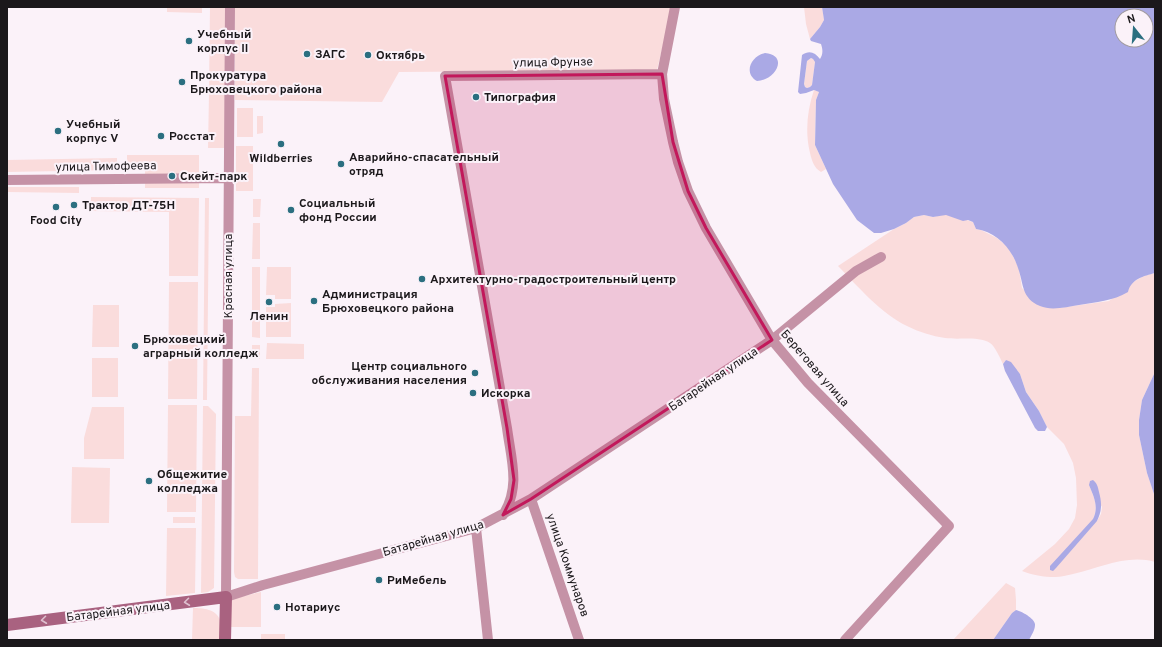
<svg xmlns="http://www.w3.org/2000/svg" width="1162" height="647" viewBox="0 0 1162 647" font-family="Overpass,sans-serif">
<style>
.green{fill:#fadcdc;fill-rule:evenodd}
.water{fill:#aaa9e5;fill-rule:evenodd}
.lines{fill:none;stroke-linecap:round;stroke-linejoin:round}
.street{stroke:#c592a6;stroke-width:10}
.secondary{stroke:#a96280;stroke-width:12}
.oneway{stroke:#dec0cf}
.marked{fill:#c2185b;fill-opacity:0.2;stroke:#c2185b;stroke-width:3;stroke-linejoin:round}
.poi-dot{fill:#2b6f80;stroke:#fbf2f9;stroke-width:1.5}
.labels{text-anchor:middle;stroke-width:4;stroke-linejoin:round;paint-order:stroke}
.poi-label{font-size:12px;font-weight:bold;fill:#1b181b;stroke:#fbf2f9;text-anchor:start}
.street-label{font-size:12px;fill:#1b181b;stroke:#fbf2f9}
</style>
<rect width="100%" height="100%" fill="#fbf2f9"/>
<path class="green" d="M 167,7 L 202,7 L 202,13 L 167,12 Z
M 210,7 L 227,7 L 227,89 L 209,89 Z
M 235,7 L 672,7 L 657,70 L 399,72 L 382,102 L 235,100 Z
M 804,7 L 822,7 L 824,20 L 820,27 L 810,39 L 806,24 Z
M 811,58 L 813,59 L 815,62 L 812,85 L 810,87 L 807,88 L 805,87 L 804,84 L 807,61 Z
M 814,90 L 819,92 L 816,100 L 815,145 L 826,169 L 821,172 C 814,168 812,161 810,153 C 805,132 807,111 814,90 Z
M 209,94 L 226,95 L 226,148 L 208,148 Z
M 237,108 L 253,108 L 253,137 L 237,137 Z
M 257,116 L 263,116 L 263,133 L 257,134 Z
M 236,146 L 253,146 L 253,191 L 236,191 Z
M 127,155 L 199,155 L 199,188 L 145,188 L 145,164 L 127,164 Z
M 117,158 L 117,170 L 7,172 L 7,160 Z
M 7,187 L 79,187 L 79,193 L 7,192 Z
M 91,197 L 199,198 L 198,276 L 169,276 L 169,212 L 91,211 Z
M 205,198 L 209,198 L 207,400 L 203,400 Z
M 253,199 L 261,199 L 260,217 L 253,217 Z
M 946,214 L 973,222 L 976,229 L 981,230 L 997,238 L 1008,247 L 1015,260 L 1019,269 L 1022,288 L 1041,306 L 1058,308 L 1109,301 L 1135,281 L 1144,276 L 1155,273 L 1155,372 L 1142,400 L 1139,420 L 1139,435 L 1147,473 L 1155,497 L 1155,562 C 1127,554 1100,568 1073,574 C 1067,575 1061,577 1055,577 C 1043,577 1033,575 1022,571 L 1055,544 L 1069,529 L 1075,518 L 1077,505 L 1076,478 L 1073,463 L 1064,444 L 1047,427 L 1039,411 L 1026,392 L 1020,374 L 1006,360 L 1003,364 C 1000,358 995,346 990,343 C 978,336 959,340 945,338 C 932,336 919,332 907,326 C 883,315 857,286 838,266 L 894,229 L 906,223 L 914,217 L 924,215 L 933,217 ZM 1089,485 L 1102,507 L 1101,514 L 1097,521 L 1093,519 C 1099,507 1094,497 1089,485 Z
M 253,223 L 260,223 L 260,259 L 252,259 Z
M 252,267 L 260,267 L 260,338 L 252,337 Z
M 267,267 L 291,267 L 291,299 L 275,299 L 275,295 L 266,295 Z
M 169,282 L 198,282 L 197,399 L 168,399 Z
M 291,303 L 291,337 L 266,337 L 266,307 L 275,307 L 275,304 Z
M 93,305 L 119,305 L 119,347 L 92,347 Z
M 267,343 L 304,344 L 304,359 L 266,359 Z
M 252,345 L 260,345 L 260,359 L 252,358 Z
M 92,358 L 118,358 L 118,397 L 92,397 Z
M 252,368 L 259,368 L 258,579 L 238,579 L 235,577 L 234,572 L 235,416 L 251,416 Z
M 168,405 L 197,405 L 196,512 L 167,512 Z
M 203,406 L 208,406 L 216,414 L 214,588 L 208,592 L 201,593 Z
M 92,407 L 124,407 L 124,459 L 84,459 L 84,438 Z
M 72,467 L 110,468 L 109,523 L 71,523 Z
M 173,517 L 195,517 L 195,523 L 173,523 Z
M 167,528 L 196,528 L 195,593 L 166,596 Z
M 1006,583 L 1015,588 L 1016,600 L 1016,610 L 1012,613 L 993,640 L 953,640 Z
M 261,592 L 261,627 L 229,627 L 231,600 L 235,598 Z
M 193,608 C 203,608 216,609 220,620 C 222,626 220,634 220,640 L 192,640 Z
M 261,634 L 285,634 L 285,640 L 261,640 Z"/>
<path class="water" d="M 822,7 L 1155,7 L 1155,273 C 1144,276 1131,279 1128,292 C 1113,301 1096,302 1079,305 C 1067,307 1051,311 1040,306 C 1021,298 1024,284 1018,268 C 1012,249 997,232 976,229 L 973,222 L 968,220 L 963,221 L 946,215 L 933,217 L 924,215 L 914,217 L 906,223 L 894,229 L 881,233 L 874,233 L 857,220 L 833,184 L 815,145 L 816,100 L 819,92 L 814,90 L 806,93 L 800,94 L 798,92 L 802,55 C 809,50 815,52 820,59 C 823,54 823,50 821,44 L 811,41 L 810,39 L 820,27 L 824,20 ZM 1122,16 L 1146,16 L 1146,40 L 1122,40 ZM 811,58 L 813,59 L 815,62 L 812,85 L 810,87 L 807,88 L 805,87 L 804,84 L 807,61 Z
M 765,53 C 789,55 776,80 757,81 C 743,73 751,56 765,53 Z
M 1006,360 L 1011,362 L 1020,374 L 1026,392 L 1039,411 L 1047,427 L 1045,431 L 1038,431 L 1035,428 L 1005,371 L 1003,364 Z
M 1155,372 L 1155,497 L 1147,473 L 1139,435 L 1139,420 L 1142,400 Z
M 1093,480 C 1097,483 1098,487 1099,492 C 1102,503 1102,511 1097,521 L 1056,568 L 1053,571 L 1050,570 L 1050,566 L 1093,519 C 1099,507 1094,497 1089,485 L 1090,481 Z
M 1016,610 C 1021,611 1036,619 1035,625 C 1035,630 1031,636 1029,640 L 993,640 L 1012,613 Z"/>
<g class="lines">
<path class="street" d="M 230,7 L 226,597 L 263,585 L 476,528 L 531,499 L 772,340 L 856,271 L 881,257
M 675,7 L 662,74 L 664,99 L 673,142 L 678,162 L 688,191 L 706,228 L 772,340 L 808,383 L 949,526 L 845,640
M 7,180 L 229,178
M 531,499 L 579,640
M 503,515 C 521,487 511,459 507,428 L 445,76 L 662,74
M 476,528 L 488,640"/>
<path class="secondary" d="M 7,625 L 226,597 L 225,640"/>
</g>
<defs><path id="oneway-chevron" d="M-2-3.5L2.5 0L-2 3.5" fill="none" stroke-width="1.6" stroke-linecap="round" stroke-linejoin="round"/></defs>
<g class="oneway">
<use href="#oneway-chevron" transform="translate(187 602) rotate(173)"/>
<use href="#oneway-chevron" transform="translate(44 620) rotate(173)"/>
</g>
<path class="marked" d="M 662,74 L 673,142 L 688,191 L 706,228 L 772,340 L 531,499 L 503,515 L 511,499 L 514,480 L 507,428 L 445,76 Z"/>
<g class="poi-dot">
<circle cx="189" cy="41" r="4"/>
<circle cx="307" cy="54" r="4"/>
<circle cx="368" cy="55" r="4"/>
<circle cx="182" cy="82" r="4"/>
<circle cx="476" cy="97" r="4"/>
<circle cx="58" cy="131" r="4"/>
<circle cx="161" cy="136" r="4"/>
<circle cx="281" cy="144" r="4"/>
<circle cx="341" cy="164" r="4"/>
<circle cx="172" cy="176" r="4"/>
<circle cx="74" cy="205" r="4"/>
<circle cx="56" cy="207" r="4"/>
<circle cx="291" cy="210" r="4"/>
<circle cx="422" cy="279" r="4"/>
<circle cx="314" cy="301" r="4"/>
<circle cx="269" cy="302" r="4"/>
<circle cx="135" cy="346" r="4"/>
<circle cx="475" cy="373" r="4"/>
<circle cx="473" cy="393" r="4"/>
<circle cx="149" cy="481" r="4"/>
<circle cx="379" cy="580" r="4"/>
<circle cx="277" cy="607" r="4"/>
</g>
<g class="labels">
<g class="poi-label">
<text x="197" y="38">Учебный<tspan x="197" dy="14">корпус II</tspan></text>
<text x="315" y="58">ЗАГС</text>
<text x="376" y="59">Октябрь</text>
<text x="190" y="79">Прокуратура<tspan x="190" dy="14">Брюховецкого района</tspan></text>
<text x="484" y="101">Типография</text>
<text x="66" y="128">Учебный<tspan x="66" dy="14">корпус V</tspan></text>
<text x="169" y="140">Росстат</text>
<text x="349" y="161">Аварийно-спасательный<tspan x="349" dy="14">отряд</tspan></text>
<text x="281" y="162" text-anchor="middle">Wildberries</text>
<text x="180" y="180">Скейт-парк</text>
<text x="299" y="207">Социальный<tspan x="299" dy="14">фонд России</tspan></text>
<text x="82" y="209">Трактор ДТ-75Н</text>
<text x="56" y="224" text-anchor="middle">Food City</text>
<text x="430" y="283">Архитектурно-градостроительный центр</text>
<text x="322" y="298">Администрация<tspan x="322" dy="14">Брюховецкого района</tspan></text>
<text x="269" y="320" text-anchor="middle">Ленин</text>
<text x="143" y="343">Брюховецкий<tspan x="143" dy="14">аграрный колледж</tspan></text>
<text x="467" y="370" text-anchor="end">Центр социального<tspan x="467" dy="14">обслуживания населения</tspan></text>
<text x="481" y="397">Искорка</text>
<text x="157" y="478">Общежитие<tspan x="157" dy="14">колледжа</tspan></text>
<text x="387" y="584">РиМебель</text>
<text x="285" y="611">Нотариус</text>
</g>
<g class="street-label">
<text transform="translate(553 62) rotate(-1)" y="4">улица Фрунзе</text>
<text transform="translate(106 166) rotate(-1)" y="4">улица Тимофеева</text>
<text transform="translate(228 276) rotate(-90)" y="4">Красная улица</text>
<text transform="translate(815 368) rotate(49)" y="4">Береговая улица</text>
<text transform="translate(713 379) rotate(-34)" y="4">Батарейная улица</text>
<text transform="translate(433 538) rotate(-16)" y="4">Батарейная улица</text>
<text transform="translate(568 565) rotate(71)" y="4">улица Коммунаров</text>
<text transform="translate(118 611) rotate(-7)" y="4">Батарейная улица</text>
</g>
</g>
<rect width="1162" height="647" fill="none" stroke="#1b181b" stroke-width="16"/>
<g transform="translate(1134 28) rotate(343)"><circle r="19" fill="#fbf2f9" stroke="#a19ba0"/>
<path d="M0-3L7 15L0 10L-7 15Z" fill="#2b6f80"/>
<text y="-6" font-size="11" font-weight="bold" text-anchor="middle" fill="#1b181b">N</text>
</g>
</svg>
